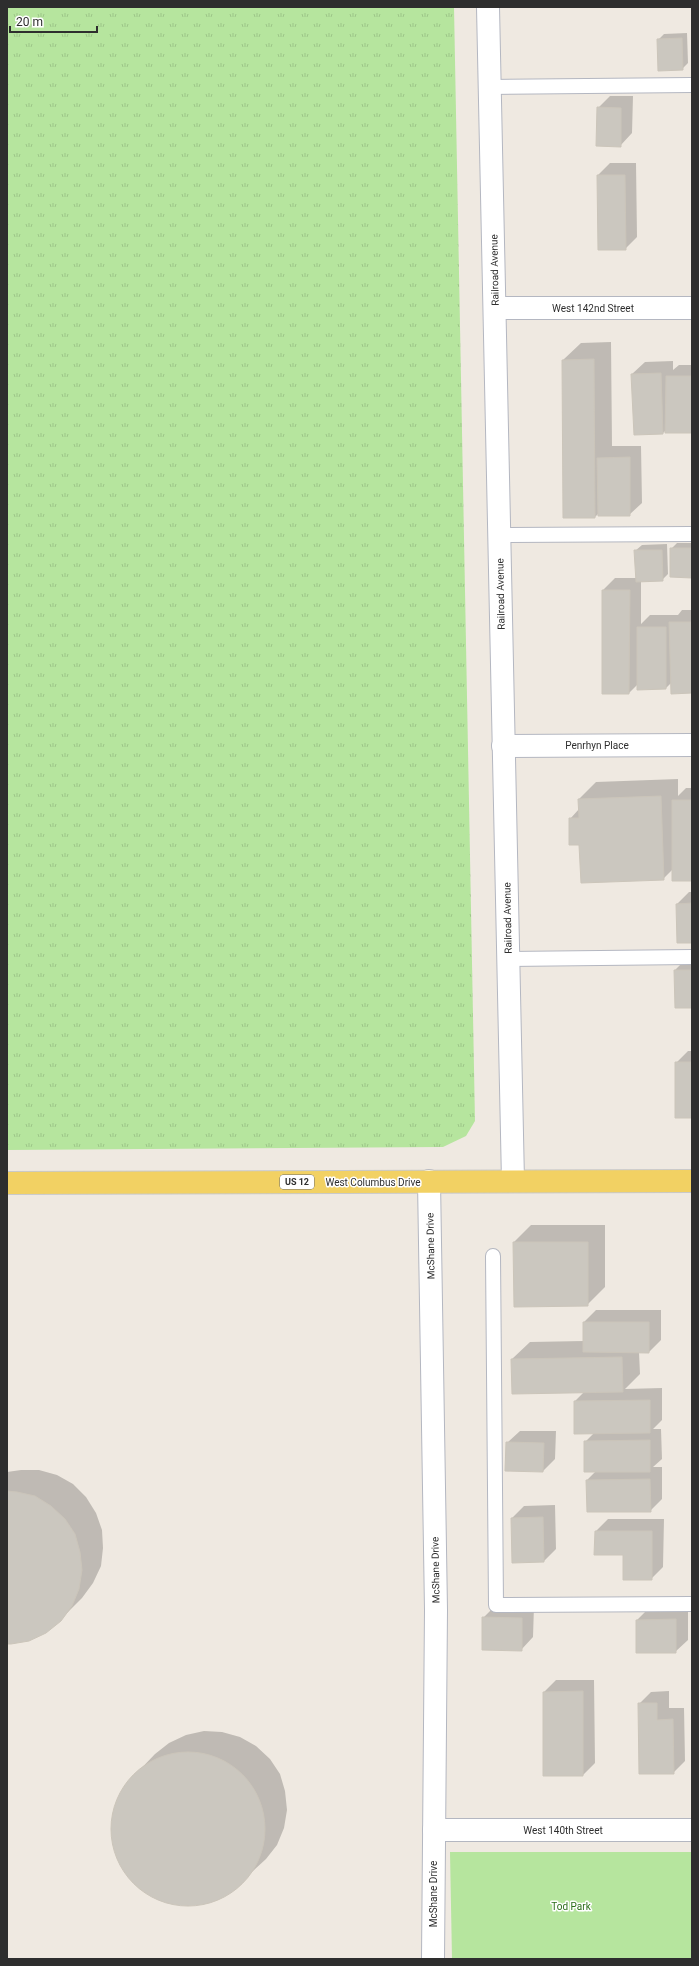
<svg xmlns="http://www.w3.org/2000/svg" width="699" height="1966" viewBox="0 0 699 1966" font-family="Roboto,sans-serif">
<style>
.grass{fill:url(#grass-tufts)}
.park{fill:#b6e59e}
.shadow{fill:#0003}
.building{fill:#cbc7bf;stroke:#cbc5ba}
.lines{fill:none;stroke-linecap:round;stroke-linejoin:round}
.lane-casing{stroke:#b4b7c1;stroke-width:16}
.street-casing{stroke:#b4b7c1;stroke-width:24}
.secondary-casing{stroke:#b4b7c1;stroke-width:24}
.primary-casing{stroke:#c9c9c9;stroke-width:24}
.lane{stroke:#fff;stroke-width:14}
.street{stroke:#fff;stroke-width:22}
.secondary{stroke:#fff;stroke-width:22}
.primary{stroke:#f2d163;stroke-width:22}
.labels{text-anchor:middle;stroke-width:3;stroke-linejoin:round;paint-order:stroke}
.shield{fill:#fff;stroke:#6d6d6d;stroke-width:1}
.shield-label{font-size:9px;font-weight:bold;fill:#2e2e2e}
.street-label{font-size:10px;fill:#2e2e2e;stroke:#fff}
.park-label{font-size:10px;fill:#2c6e1b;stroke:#fff}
</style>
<defs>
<pattern id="grass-tufts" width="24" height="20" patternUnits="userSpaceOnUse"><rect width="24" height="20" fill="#b6e59e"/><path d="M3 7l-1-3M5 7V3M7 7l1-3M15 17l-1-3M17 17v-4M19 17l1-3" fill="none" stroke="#9dc588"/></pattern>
</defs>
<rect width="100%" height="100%" fill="#efe9e1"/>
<path class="grass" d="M 7,7 L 454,7 L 475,1121 L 466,1136 L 443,1147 L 7,1150 Z"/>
<path class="park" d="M 450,1852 L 692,1852 L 692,1959 L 452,1959 Z"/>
<path class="shadow" d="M 687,33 L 688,63 L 682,69 L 658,40 L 664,34 Z
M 610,96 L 633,96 L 632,133 L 620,146 L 598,108 Z
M 610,163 L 636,163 L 637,237 L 625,249 L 598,175 Z
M 611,342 L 612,446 L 641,446 L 642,503 L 629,515 L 599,513 L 595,517 L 563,360 L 581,343 Z
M 673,361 L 673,370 L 679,365 L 692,365 L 692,432 L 666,430 L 663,433 L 632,374 L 645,362 Z
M 677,543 L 692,543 L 692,577 L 671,549 Z
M 667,544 L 668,574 L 662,580 L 641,581 L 641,624 L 650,615 L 678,615 L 682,610 L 692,610 L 692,692 L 672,682 L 666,688 L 638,684 L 629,693 L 603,590 L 615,578 L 637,578 L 635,551 L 642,545 Z
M 678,779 L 678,796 L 686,788 L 692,788 L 692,880 L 673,869 L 663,879 L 580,844 L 570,819 L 579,809 L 579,799 L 596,782 Z
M 689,892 L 692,892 L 692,942 L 677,904 Z
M 681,964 L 692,964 L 692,1007 L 675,970 Z
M 688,1051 L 692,1051 L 692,1117 L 676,1063 Z
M 531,1225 L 605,1225 L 605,1287 L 587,1305 L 514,1242 Z
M 596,1310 L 661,1310 L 661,1340 L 649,1352 L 639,1352 L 640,1374 L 625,1389 L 662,1388 L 662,1420 L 653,1429 L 661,1429 L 662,1459 L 653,1467 L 662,1467 L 662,1499 L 650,1511 L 587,1480 L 596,1471 L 585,1442 L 594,1433 L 575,1401 L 584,1392 L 512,1359 L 530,1342 L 584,1341 L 584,1322 Z
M 520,1431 L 556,1431 L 555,1459 L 543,1471 L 507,1443 Z
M 21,1470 L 39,1470 L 57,1475 L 73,1484 L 86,1497 L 96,1513 L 102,1530 L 103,1548 L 101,1566 L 93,1583 L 82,1598 L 60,1620 L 7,1643 L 7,1472 Z
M 555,1505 L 556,1549 L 544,1561 L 512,1518 L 524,1506 Z
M 608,1519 L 664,1519 L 663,1567 L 651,1579 L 596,1531 Z
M 495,1606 L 534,1606 L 533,1637 L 521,1650 L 483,1618 Z
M 649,1608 L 688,1608 L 688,1640 L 675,1652 L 637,1620 Z
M 556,1680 L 594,1680 L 595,1763 L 583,1775 L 544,1692 Z
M 669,1691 L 669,1708 L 684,1708 L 685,1761 L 673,1773 L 639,1704 L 651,1692 Z
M 204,1731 L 222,1732 L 240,1737 L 256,1746 L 270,1759 L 280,1774 L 285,1791 L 287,1810 L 284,1828 L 277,1845 L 266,1859 L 229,1893 L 213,1901 L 195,1905 L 176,1904 L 159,1899 L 143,1890 L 130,1878 L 120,1862 L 114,1845 L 112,1827 L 115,1808 L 122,1792 L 133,1777 L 155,1754 L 169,1743 L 186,1735 Z"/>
<path class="building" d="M 682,38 L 683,70 L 658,71 L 657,39 Z
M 597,107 L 621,108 L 621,147 L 596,146 Z
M 597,175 L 625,175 L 626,250 L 598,250 Z
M 594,359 L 595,518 L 563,518 L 562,360 Z
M 661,373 L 663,434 L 634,435 L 631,374 Z
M 666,376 L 692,376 L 692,433 L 665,433 Z
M 630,457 L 630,516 L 598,516 L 597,458 Z
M 670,548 L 692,548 L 692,578 L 670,577 Z
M 634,550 L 662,550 L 663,581 L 636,582 Z
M 602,590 L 630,590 L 629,694 L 602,694 Z
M 669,622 L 692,622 L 692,693 L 671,694 Z
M 637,627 L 666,627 L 666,689 L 637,690 Z
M 661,796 L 664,880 L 581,883 L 579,845 L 569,845 L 569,818 L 579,818 L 578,799 Z
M 672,800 L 692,800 L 692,881 L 672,881 Z
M 692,903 L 692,943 L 677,943 L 676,904 Z
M 674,970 L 692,970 L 692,1008 L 675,1008 Z
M 675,1062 L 692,1062 L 692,1118 L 675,1118 Z
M 513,1242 L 588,1242 L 588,1306 L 514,1307 Z
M 583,1322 L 649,1322 L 649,1353 L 583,1352 Z
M 622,1357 L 623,1392 L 512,1394 L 511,1359 Z
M 650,1400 L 650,1433 L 574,1434 L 574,1401 Z
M 650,1440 L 650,1472 L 584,1472 L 584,1441 Z
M 506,1442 L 544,1443 L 543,1472 L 505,1471 Z
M 650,1479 L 651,1512 L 587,1512 L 586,1480 Z
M 7,1491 L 17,1492 L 35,1496 L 51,1506 L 65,1519 L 75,1534 L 80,1552 L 82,1570 L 79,1589 L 72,1606 L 61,1621 L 46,1633 L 29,1641 L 11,1644 L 7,1644 Z
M 543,1517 L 544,1562 L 512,1563 L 511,1518 Z
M 595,1531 L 652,1531 L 652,1580 L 623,1580 L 623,1555 L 594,1555 Z
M 482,1617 L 522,1618 L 522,1651 L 482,1650 Z
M 676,1619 L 676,1653 L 636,1653 L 636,1620 Z
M 583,1691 L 583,1776 L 543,1776 L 543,1692 Z
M 638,1703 L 657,1703 L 657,1720 L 673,1719 L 674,1774 L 639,1774 Z
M111 1829a77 77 0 1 1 154 0a77 77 0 1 1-154 0Z"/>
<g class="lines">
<defs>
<path id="lane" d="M 489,87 L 692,85
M 499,535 L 692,534
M 508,959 L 692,957
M 493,1256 L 496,1605 L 692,1604"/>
<path id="street" d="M 495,308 L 692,308
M 503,746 L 692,745
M 434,1830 L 692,1830"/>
<path id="secondary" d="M 488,7 L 513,1181
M 429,1181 L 436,1610 L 433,1959"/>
<path id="primary" d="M 7,1183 L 692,1181"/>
</defs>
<use href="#lane" class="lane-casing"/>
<use href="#street" class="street-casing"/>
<use href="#secondary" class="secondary-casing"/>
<use href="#primary" class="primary-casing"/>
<use href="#lane" class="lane"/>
<use href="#street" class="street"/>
<use href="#secondary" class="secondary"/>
<use href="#primary" class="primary"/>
</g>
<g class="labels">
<rect class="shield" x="280" y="1175" width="34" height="14" rx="3"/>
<g class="shield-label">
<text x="297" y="1185">US 12</text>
</g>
<g class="street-label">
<text transform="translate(494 270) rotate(-91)" y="4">Railroad Avenue</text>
<text x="593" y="312">West 142nd Street</text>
<text transform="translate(500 594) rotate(-91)" y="4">Railroad Avenue</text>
<text x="597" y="749">Penrhyn Place</text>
<text transform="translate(507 918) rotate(-91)" y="4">Railroad Avenue</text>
<text x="373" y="1186">West Columbus Drive</text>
<text transform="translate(430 1246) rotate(-91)" y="4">McShane Drive</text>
<text transform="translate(435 1570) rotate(-91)" y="4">McShane Drive</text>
<text x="563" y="1834">West 140th Street</text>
<text transform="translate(433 1894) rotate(-90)" y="4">McShane Drive</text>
</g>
<g class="park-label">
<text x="571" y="1910">Tod Park</text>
</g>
</g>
<rect width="699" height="1966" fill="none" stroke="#2e2e2e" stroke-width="16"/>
<path d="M10 26v6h87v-6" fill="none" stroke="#2e2e2e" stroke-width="2"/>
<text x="16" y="26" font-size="12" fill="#2e2e2e" stroke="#ffffff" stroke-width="3" paint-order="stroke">20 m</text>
</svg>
